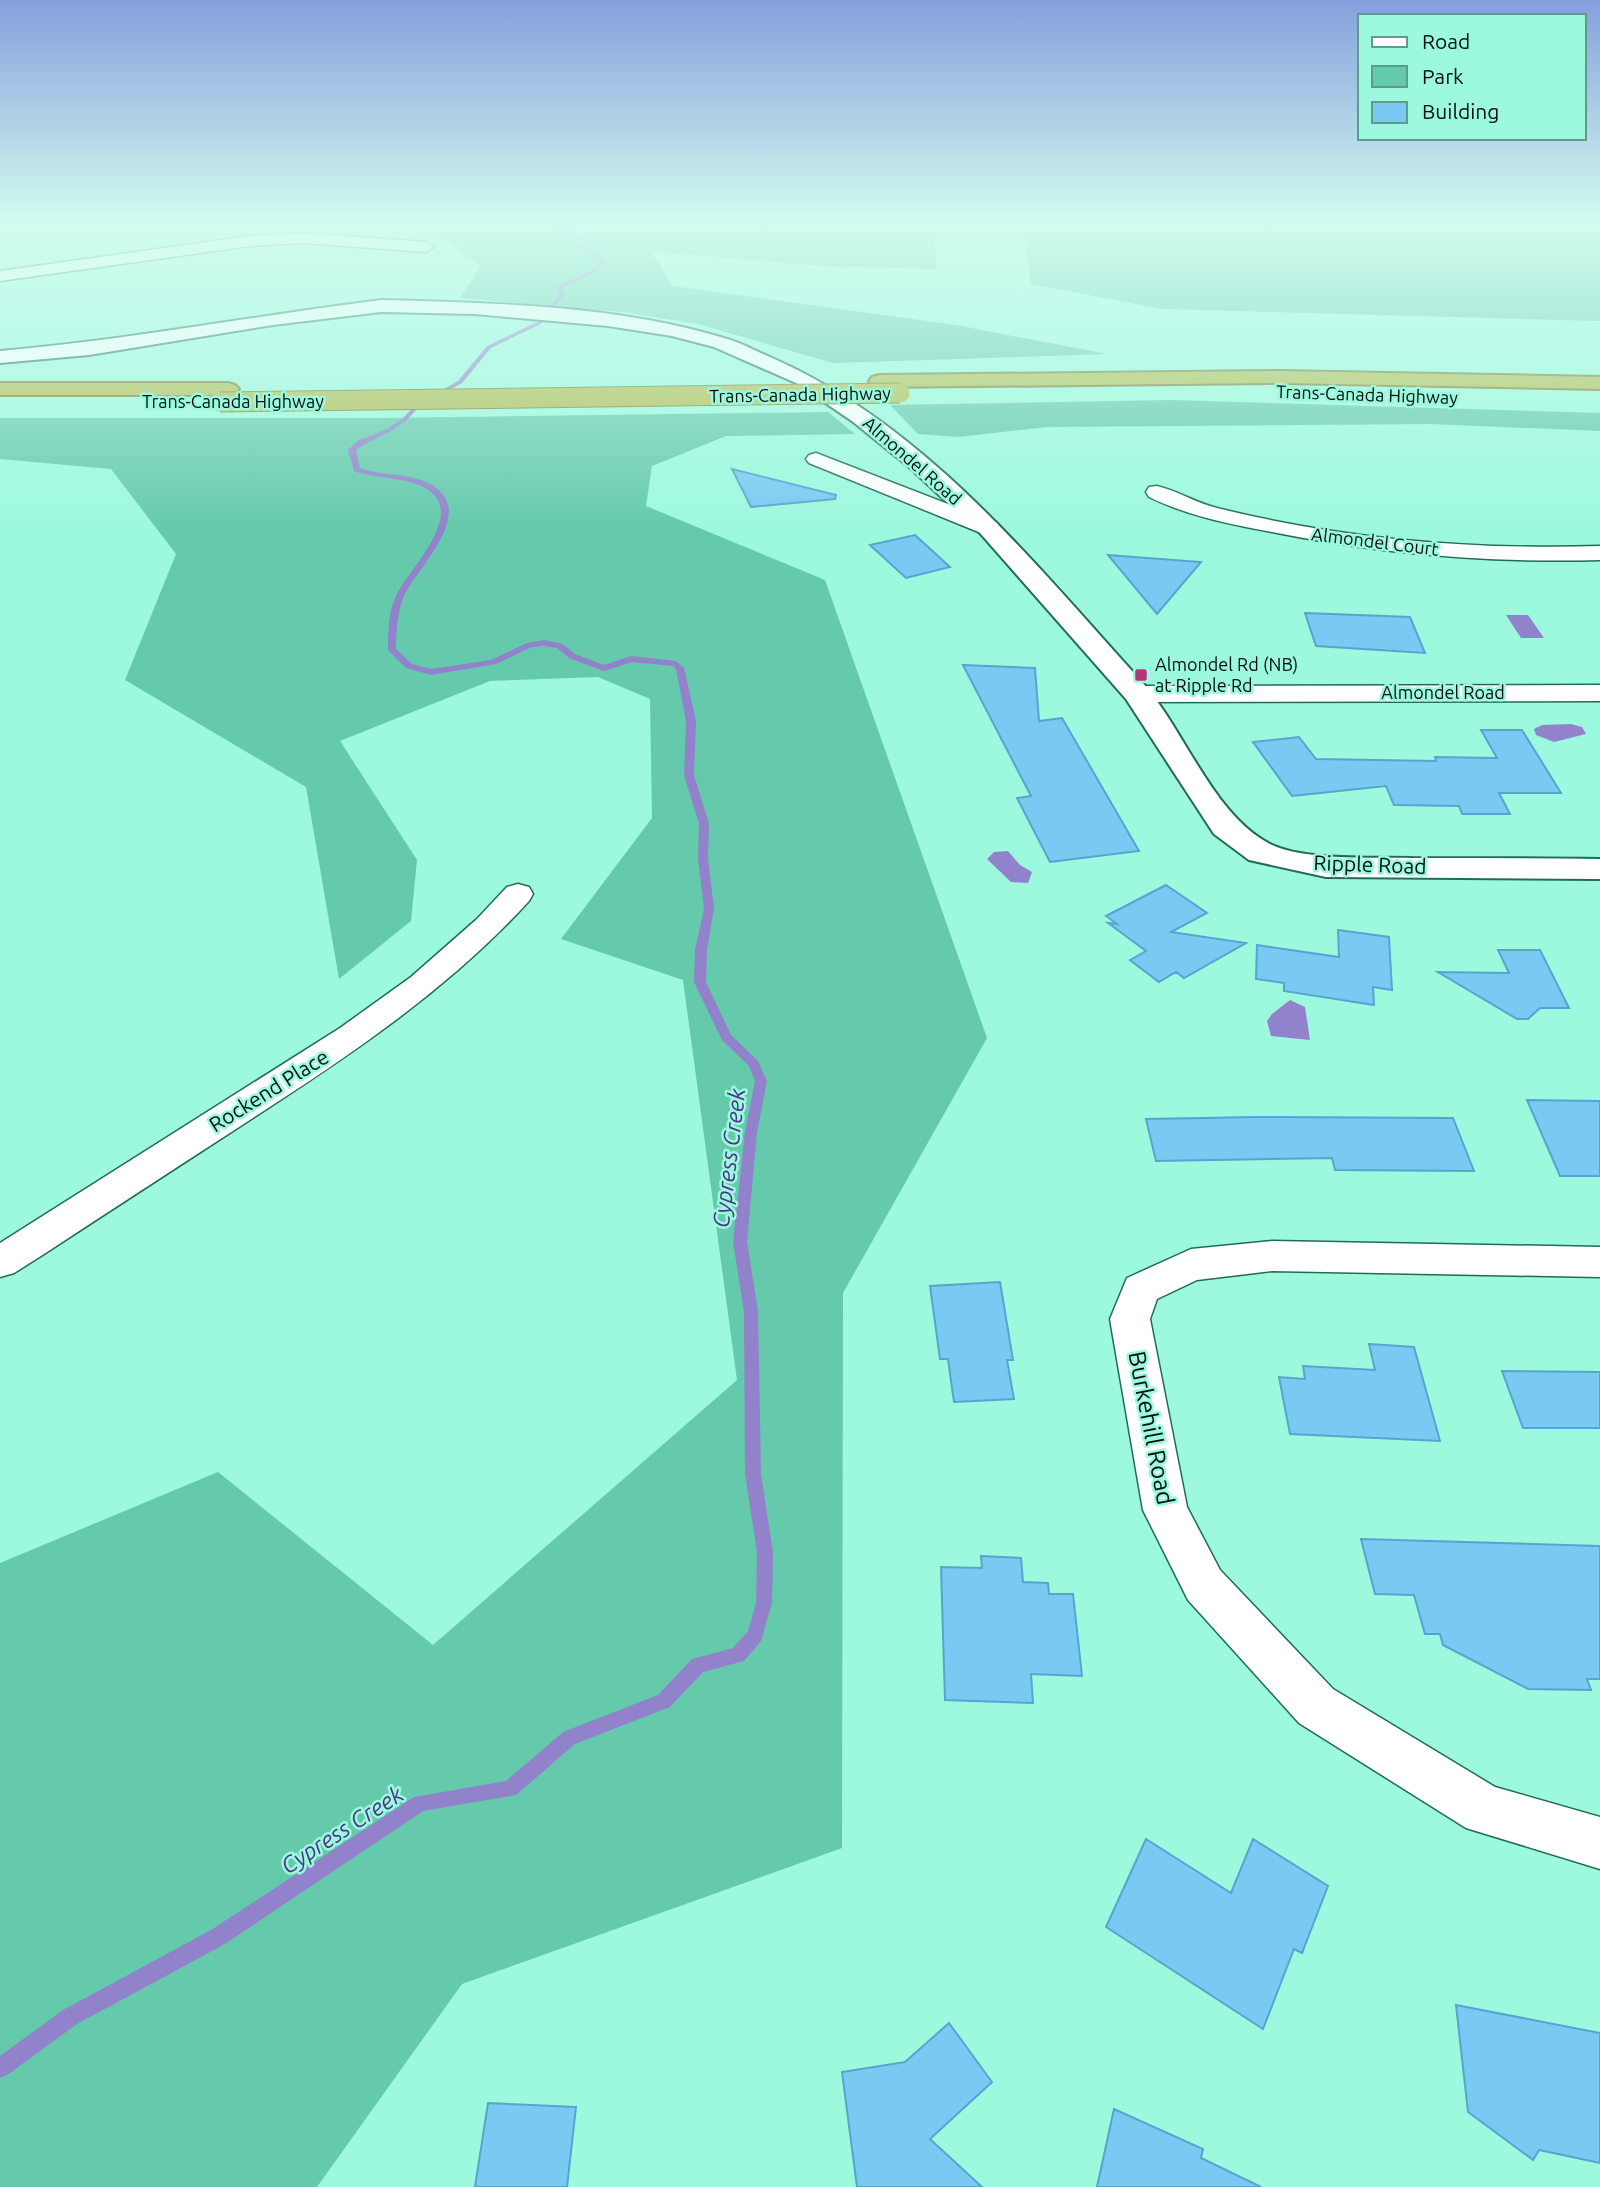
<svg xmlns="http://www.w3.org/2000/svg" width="1600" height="2187" viewBox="0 0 1600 2187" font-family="Ubuntu,sans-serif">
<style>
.green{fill:#65c9ac}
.water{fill:#9182cb}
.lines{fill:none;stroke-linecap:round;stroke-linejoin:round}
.stream{fill:#9182cb;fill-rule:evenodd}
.building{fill:#79c9f3;stroke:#56a5ce;stroke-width:2}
.minor-casing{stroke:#216b58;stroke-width:3}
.tertiary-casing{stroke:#216b58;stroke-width:4}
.motorway-casing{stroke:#747e35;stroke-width:4}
.minor{fill:#fff;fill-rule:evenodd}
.tertiary{fill:#fff;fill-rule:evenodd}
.motorway{fill:#b2b94b;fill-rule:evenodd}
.motorway-bridge-casing{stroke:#747e35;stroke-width:21;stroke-linecap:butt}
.motorway-bridge{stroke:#b2b94b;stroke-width:19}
.poi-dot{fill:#b73379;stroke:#9cf9dd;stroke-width:2.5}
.labels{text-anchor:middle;stroke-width:5;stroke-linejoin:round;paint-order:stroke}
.far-street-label{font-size:18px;fill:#00110b;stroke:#9cf9dd}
.far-poi-label{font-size:18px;fill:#00110b;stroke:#9cf9dd;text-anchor:start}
.street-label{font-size:21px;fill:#00110b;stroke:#9cf9dd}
.water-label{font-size:23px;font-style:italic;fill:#4c3389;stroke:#9cf9dd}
.near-street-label{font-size:24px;fill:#00110b;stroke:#9cf9dd}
</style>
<rect width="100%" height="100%" fill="#9cf9dd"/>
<path class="green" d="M 432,225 L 934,225 L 936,269 L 820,266 L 651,251 L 673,286 L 956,325 L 1107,354 L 833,363 L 698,324 L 622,312 L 460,298 L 481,266 L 431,229 Z
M 1024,225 L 1600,225 L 1600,321 L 1162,309 L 1031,284 Z
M 1172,400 L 1600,413 L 1600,431 L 1431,424 L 1047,427 L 958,437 L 918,434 L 890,405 Z
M 828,412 L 855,434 L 726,436 L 652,466 L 646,506 L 825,580 L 987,1038 L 843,1293 L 842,1848 L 462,1984 L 317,2187 L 0,2187 L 0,1563 L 218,1472 L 433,1645 L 737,1380 L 683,980 L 561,939 L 652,818 L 650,699 L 598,677 L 490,681 L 340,741 L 417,860 L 411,921 L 339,979 L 306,787 L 125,680 L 176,554 L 111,469 L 0,459 L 0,418 L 377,418 Z"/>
<path class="water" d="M 1506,615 L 1528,615 L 1544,638 L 1521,638 Z
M 1571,724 L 1582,727 L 1586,734 L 1554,742 L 1536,735 L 1534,729 L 1542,725 Z
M 1008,851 L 1020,865 L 1032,872 L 1028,883 L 1011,882 L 987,859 L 994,852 Z
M 1290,1000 L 1305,1007 L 1310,1040 L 1271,1036 L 1267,1021 L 1272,1014 Z"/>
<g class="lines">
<path class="stream" d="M 565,225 L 572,225 L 563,231 L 583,238 L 584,246 L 604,261 C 598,277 577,280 562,288 L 565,295 L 541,324 L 491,348 L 462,383 L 419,407 L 407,420 L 391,431 L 363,445 L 356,450 L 360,468 C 382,476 408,473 428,483 C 481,509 418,566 404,596 C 397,613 396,632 396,649 L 412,664 L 431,669 L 491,660 L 527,643 L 544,640 L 563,644 L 575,654 L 604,665 L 631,656 L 676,661 L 684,668 L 696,721 L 694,775 L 709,824 L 708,858 L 714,909 L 707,950 L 706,982 L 731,1035 L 758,1061 L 767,1081 L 757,1132 L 747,1242 L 758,1311 L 761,1474 L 773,1552 L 772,1603 L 761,1641 L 744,1661 L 703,1672 L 670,1707 L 575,1744 L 516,1795 L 423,1811 L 225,1944 L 77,2024 L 7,2075 L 0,2078 L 0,2056 L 63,2010 L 211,1930 L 414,1797 L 506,1781 L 563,1732 L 658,1695 L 692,1659 L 733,1648 L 748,1631 L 756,1603 L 757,1552 L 745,1474 L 744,1311 L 733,1242 L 745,1132 L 755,1081 L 749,1066 L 722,1040 L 694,982 L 695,950 L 704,909 L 698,858 L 699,824 L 684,775 L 686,721 L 676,669 L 673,666 L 632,662 L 604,671 L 569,658 L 557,648 L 544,646 L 532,647 L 496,664 L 431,675 L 406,668 L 388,650 C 388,632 388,613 396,596 C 409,568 471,511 423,487 C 404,477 376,479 354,471 L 348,450 L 357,441 L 387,429 L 403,418 L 415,405 L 458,381 L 487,346 L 537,322 L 559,295 L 557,287 C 571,277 587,276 599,262 L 579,248 L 578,240 L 557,232 L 557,230 Z"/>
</g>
<path class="building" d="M 732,469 L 836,495 L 835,499 L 751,507 Z
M 915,535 L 950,567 L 906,578 L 870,545 Z
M 1108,555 L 1201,562 L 1157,614 Z
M 1305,613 L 1410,617 L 1425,653 L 1316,646 Z
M 963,665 L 1035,668 L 1039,721 L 1062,718 L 1139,851 L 1050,862 L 1017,798 L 1031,796 Z
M 1481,730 L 1522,730 L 1561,793 L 1499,793 L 1510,814 L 1462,814 L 1459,806 L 1394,805 L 1386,786 L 1292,796 L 1253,742 L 1299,737 L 1316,759 L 1436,761 L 1435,757 L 1497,758 Z
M 1166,885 L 1207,913 L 1171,932 L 1246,943 L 1184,978 L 1176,972 L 1159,982 L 1130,960 L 1146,951 L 1108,923 L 1117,924 L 1106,916 Z
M 1338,930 L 1389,937 L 1392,990 L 1373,987 L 1374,1005 L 1284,991 L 1284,983 L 1256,979 L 1257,945 L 1339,957 Z
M 1498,950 L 1540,950 L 1569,1008 L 1540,1008 L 1528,1019 L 1517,1019 L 1438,972 L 1509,973 Z
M 1527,1100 L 1600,1101 L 1600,1176 L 1560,1176 Z
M 1257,1117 L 1453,1118 L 1474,1171 L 1335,1170 L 1332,1158 L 1156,1161 L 1146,1119 Z
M 1000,1282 L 1013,1360 L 1007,1360 L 1014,1399 L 954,1402 L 948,1359 L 940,1359 L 930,1286 Z
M 1369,1344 L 1414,1347 L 1440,1441 L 1290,1434 L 1279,1377 L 1305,1379 L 1303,1366 L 1375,1370 Z
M 1502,1371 L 1600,1372 L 1600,1428 L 1523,1428 Z
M 1361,1539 L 1600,1546 L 1600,1679 L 1587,1679 L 1591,1690 L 1528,1689 L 1443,1645 L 1440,1634 L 1425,1634 L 1414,1595 L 1375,1594 Z
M 981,1556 L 1021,1558 L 1023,1582 L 1048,1583 L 1049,1594 L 1073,1594 L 1082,1676 L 1031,1674 L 1033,1703 L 945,1700 L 941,1567 L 982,1568 Z
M 1146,1839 L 1231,1893 L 1253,1839 L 1328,1886 L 1302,1953 L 1294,1949 L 1263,2029 L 1106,1927 Z
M 1456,2005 L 1600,2033 L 1600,2163 L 1539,2150 L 1533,2160 L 1468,2112 Z
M 949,2023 L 992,2082 L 930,2139 L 982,2187 L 857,2187 L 842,2072 L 905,2062 Z
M 488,2103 L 576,2107 L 567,2187 L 475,2187 Z
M 1114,2109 L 1203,2149 L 1201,2158 L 1261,2187 L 1097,2187 Z"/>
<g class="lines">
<defs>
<path id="minor" d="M 303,233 L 426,242 L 434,247 L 426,252 L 303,243 L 250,246 L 0,281 L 0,271 L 250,236 Z
M 816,453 L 997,523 L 1000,528 L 997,533 L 981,533 L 809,463 L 806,459 L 809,455 Z
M 1157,486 C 1178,491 1196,503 1217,508 C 1342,539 1472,550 1600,546 L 1600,560 C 1489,563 1380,554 1272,532 C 1229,524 1188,516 1149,497 L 1146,492 L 1149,487 Z
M 1600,685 L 1600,701 L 1137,702 L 1128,700 L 1124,694 L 1128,688 L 1137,686 Z
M 518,884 L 529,887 L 533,894 L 529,901 C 444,994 341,1061 236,1129 C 172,1170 108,1212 44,1254 L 14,1273 L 0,1277 L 0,1243 L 340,1028 L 411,977 L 477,919 L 507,887 Z
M 1272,1241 L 1600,1247 L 1600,1277 L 1272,1271 L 1197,1280 L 1157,1299 L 1150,1319 L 1187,1507 L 1220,1570 L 1333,1689 L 1495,1787 L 1600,1817 L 1600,1869 L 1466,1828 L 1299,1723 L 1188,1600 L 1143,1510 L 1110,1319 L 1127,1278 L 1191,1249 Z"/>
<path id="tertiary" d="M 381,300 C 495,303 614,305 724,338 C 740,342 755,351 770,357 C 924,424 1032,561 1142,682 C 1184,729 1213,815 1270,844 C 1304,861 1374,857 1413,858 C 1475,858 1538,858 1600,859 L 1600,879 L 1326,877 L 1249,860 L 1214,834 L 1126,699 L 980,533 L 909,467 L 852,421 L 796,383 L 714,347 L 672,336 L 608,326 L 475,314 L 381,312 L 273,325 L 89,355 L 0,363 L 0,351 C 128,340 254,316 381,300 Z"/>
<path id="motorway" d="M 1279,371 L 1600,377 L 1600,389 L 1279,383 L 879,387 L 872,385 L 869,381 L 872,377 L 879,375 Z
M 0,383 L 228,383 L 235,385 L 239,389 L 235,393 L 228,395 L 0,395 Z"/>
</defs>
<use href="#minor" class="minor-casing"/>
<use href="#tertiary" class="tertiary-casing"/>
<use href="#motorway" class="motorway-casing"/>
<use href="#minor" class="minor"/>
<use href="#tertiary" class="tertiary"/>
<use href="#motorway" class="motorway"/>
<defs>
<path id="motorway-bridge" d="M 220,402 L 900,393"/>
</defs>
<use href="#motorway-bridge" class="motorway-bridge-casing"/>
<use href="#motorway-bridge" class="motorway-bridge"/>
</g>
<linearGradient id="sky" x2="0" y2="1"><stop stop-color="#85a0dc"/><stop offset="0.42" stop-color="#d2fcf0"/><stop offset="1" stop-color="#d2fcf0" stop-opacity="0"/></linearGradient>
<rect width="1600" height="531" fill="url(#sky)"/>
<rect class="poi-dot" x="1134" y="668" width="14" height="14" rx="3.5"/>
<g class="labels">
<g class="far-street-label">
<text transform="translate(800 395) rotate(-1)" y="6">Trans-Canada Highway</text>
<text transform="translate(1367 395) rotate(2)" y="6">Trans-Canada Highway</text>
<text x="233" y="408">Trans-Canada Highway</text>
<text transform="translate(912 461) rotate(41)" y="6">Almondel Road</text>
<text transform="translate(1375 542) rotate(7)" y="6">Almondel Court</text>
<text x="1443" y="699">Almondel Road</text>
</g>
<g class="far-poi-label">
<text x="1155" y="671">Almondel Rd (NB)<tspan x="1155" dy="21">at Ripple Rd</tspan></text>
</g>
<g class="street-label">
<text transform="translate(1370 865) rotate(2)" y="7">Ripple Road</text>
<text transform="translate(269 1091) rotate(-32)" y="7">Rockend Place</text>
</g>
<g class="water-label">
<text transform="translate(729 1158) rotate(-83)" y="8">Cypress Creek</text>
<text transform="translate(342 1830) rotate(-33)" y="8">Cypress Creek</text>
</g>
<g class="near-street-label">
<text transform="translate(1151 1428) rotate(79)" y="8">Burkehill Road</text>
</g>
</g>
<rect x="1358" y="14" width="228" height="126" fill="#9cf9dd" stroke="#5e9c89" stroke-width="2"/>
<rect x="1372" y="37" width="35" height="10" fill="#ffffff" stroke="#5e9c89" stroke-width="2"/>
<text x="1422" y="49" font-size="21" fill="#00110b">Road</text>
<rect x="1372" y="66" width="35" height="21" fill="#65c9ac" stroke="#5e9c89" stroke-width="2"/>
<text x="1422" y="84" font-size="21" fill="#00110b">Park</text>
<rect x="1372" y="102" width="35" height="21" fill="#79c9f3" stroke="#5e9c89" stroke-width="2"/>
<text x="1422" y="119" font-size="21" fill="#00110b">Building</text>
</svg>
